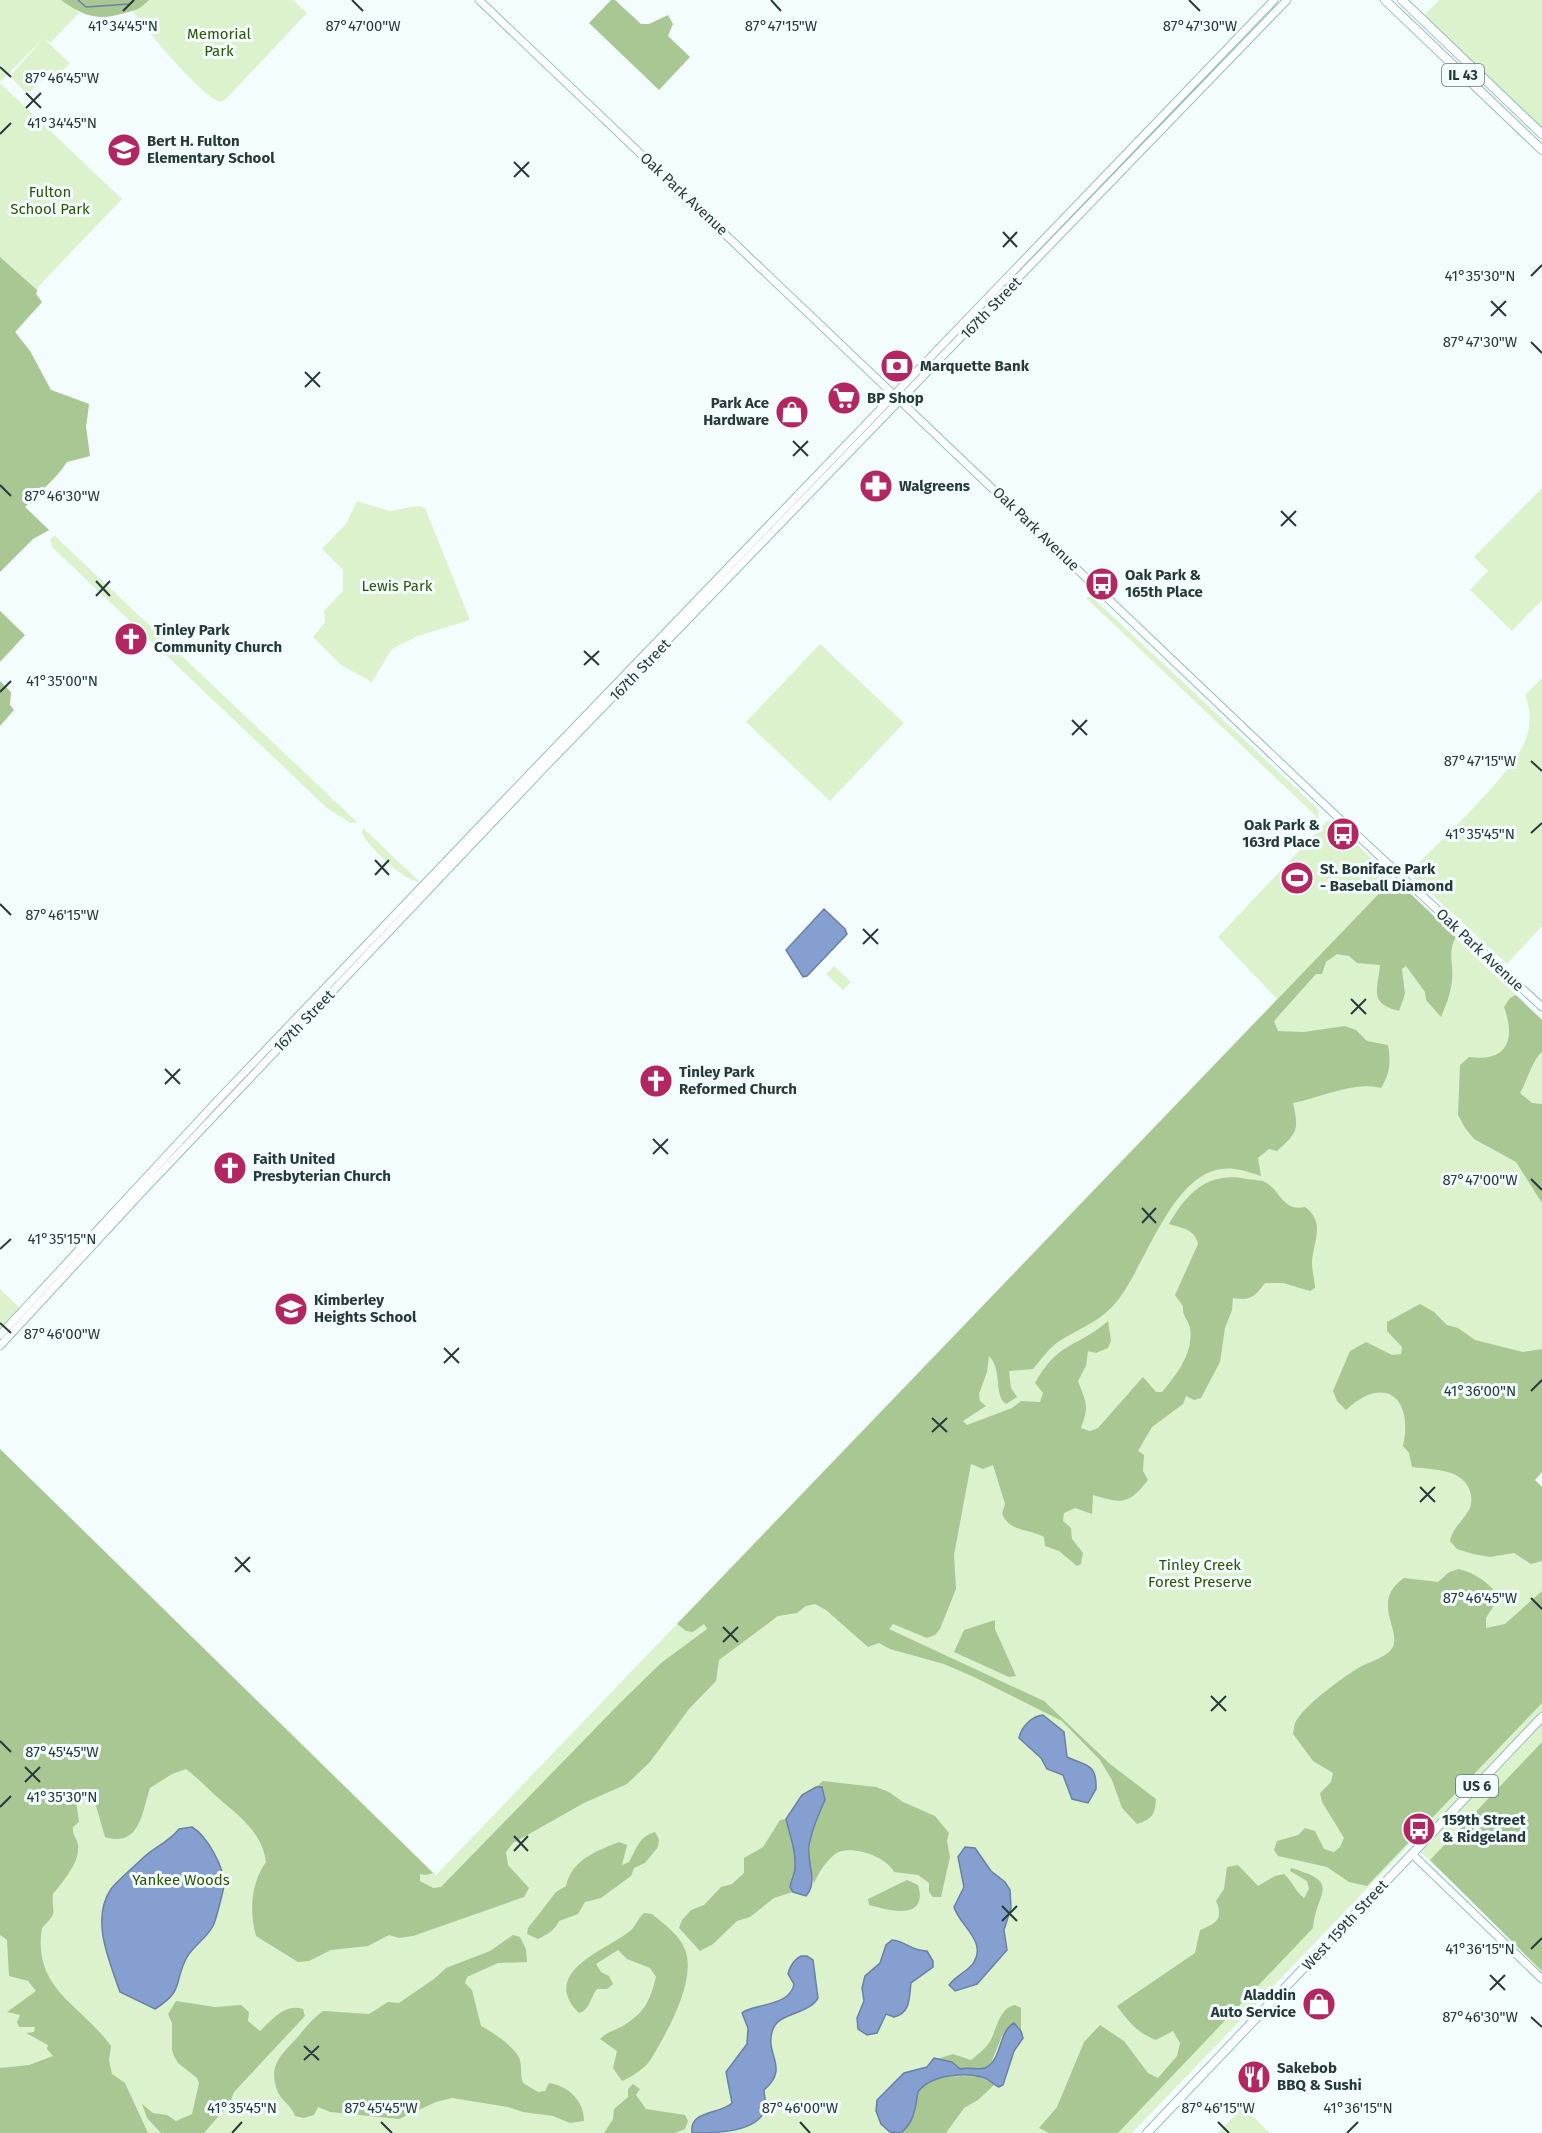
<svg xmlns="http://www.w3.org/2000/svg" width="1542" height="2133" viewBox="0 0 1542 2133" font-family="'Fira Sans',sans-serif">
<style>
.green{fill:#dcf2cd}
.forest{fill:#a8c793}
.water{fill:#859fd0;stroke:#6981a3;stroke-width:1.5}
.lines{fill:none;stroke-linecap:round;stroke-linejoin:round}
.stream{stroke:#6981a3;stroke-width:1.5}
.secondary-casing{stroke:#91bfc0;stroke-width:9}
.primary-casing{stroke:#91bfc0;stroke-width:10}
.secondary{stroke:#fff;stroke-width:7}
.primary{stroke:#fff;stroke-width:8}
.ticks{fill:none;stroke:#273a3b;stroke-width:2}
.labels{text-anchor:middle;stroke-width:6;stroke-linejoin:round;paint-order:stroke}
.shield{fill:#f4fdfd;stroke:#647475;stroke-width:1.5}
.shield-label{font-size:14px;font-weight:bold;fill:#273a3b}
.park-label{font-size:15px;fill:#2f5306;stroke:#f4fdfd}
.poi-label{font-size:15px;font-weight:bold;fill:#273a3b;stroke:#f4fdfd;text-anchor:start}
.street-label{font-size:15px;fill:#273a3b;stroke:#f4fdfd}
.ticks-label{font-size:15px;text-anchor:middle;fill:#273a3b;stroke:#f4fdfd;stroke-width:6;stroke-linejoin:round;paint-order:stroke}
</style>
<rect width="100%" height="100%" fill="#f4fdfd"/>
<path class="green" d="M 0,0 L 64,0 L 79,13 L 50,43 L 44,39 L 70,63 L 53,81 L 46,75 L 31,91 L 25,92 L 10,76 L 43,39 L 0,82 Z
M 124,0 L 293,0 L 307,13 L 225,100 L 220,102 C 196,92 141,23 124,0 Z
M 1439,0 L 1542,0 L 1542,129 L 1423,16 Z
M 0,83 L 122,199 L 38,287 L 37,295 L 42,302 L 15,332 L 30,351 L 51,390 L 89,404 L 86,427 L 90,456 L 67,462 C 55,480 40,492 25,507 L 49,530 L 33,539 L 0,572 Z
M 1542,488 L 1542,600 L 1512,631 L 1470,590 L 1488,571 L 1474,557 Z
M 357,501 L 389,511 L 418,506 L 425,508 L 470,620 L 418,636 L 392,649 L 372,682 L 341,665 L 313,637 L 325,622 L 324,611 L 343,591 L 343,570 L 322,549 L 346,524 Z
M 54,536 L 55,536 L 357,822 L 350,823 L 327,808 L 53,548 L 50,540 Z
M 1091,596 L 1316,807 L 1319,811 L 1318,818 L 1086,598 Z
M 820,644 L 904,723 L 830,801 L 746,722 Z
M 1542,678 L 1542,926 L 1507,964 L 1413,877 L 1412,870 C 1441,839 1515,773 1527,736 C 1531,724 1530,707 1525,695 Z
M 1327,821 L 1333,822 L 1542,1020 L 1542,1472 L 1535,1480 L 1542,1487 L 1542,1973 L 1476,1905 L 1411,1843 L 1132,2133 L 0,2133 L 0,1449 L 436,1875 L 1277,999 L 1218,937 Z
M 363,828 L 420,882 C 406,883 367,846 362,833 Z
M 834,966 L 851,982 L 843,990 L 826,974 Z
M 0,1289 L 20,1308 L 0,1329 Z
M 1243,2107 L 1270,2133 L 1218,2133 Z"/>
<path class="forest" d="M 61,0 L 149,0 C 137,12 136,9 121,14 C 97,21 81,15 61,0 Z
M 611,0 L 615,0 L 641,24 L 649,24 L 668,15 L 673,24 L 668,36 L 690,57 L 659,90 L 589,23 Z
M 0,257 L 37,290 L 36,294 L 42,302 L 15,332 L 30,351 L 51,390 L 89,404 L 86,427 L 90,456 L 67,462 C 55,480 40,491 25,507 L 49,530 L 33,539 L 0,572 Z
M 0,611 L 25,635 L 0,662 Z
M 0,681 L 11,692 L 10,705 L 14,710 L 0,726 Z
M 1394,878 L 1456,937 C 1447,951 1454,965 1452,980 C 1451,993 1446,1005 1441,1017 L 1426,1000 L 1425,992 L 1406,966 L 1402,969 L 1405,994 L 1399,1011 C 1368,1003 1378,990 1380,965 L 1357,963 L 1349,956 L 1337,954 L 1326,962 L 1322,974 L 1316,974 L 1274,1021 L 1278,1031 L 1304,1032 L 1345,1026 L 1356,1030 L 1367,1041 L 1388,1045 C 1391,1062 1390,1073 1381,1088 C 1353,1081 1321,1098 1293,1103 C 1299,1130 1298,1132 1277,1151 L 1269,1149 L 1258,1158 L 1261,1176 C 1252,1173 1243,1170 1234,1169 C 1172,1161 1146,1272 1112,1307 C 1096,1324 1077,1329 1058,1342 C 1048,1349 1041,1360 1033,1369 L 1009,1371 L 1011,1388 L 1017,1397 L 1006,1404 C 993,1395 1003,1370 989,1356 L 987,1372 L 979,1394 L 980,1401 L 986,1406 L 963,1421 L 967,1425 L 1012,1408 L 1021,1401 L 1040,1402 L 1043,1393 L 1035,1383 C 1058,1341 1077,1348 1108,1321 L 1111,1341 L 1108,1348 L 1096,1353 L 1088,1351 L 1086,1366 L 1078,1381 C 1087,1405 1089,1405 1081,1428 L 1090,1431 L 1098,1428 L 1143,1377 L 1156,1392 L 1162,1392 C 1176,1375 1194,1353 1190,1328 C 1188,1319 1182,1316 1183,1306 L 1175,1295 L 1198,1244 C 1195,1229 1182,1228 1169,1224 C 1187,1193 1208,1171 1247,1179 C 1252,1180 1261,1180 1265,1182 C 1281,1191 1283,1212 1305,1207 C 1327,1223 1312,1243 1312,1264 C 1312,1272 1315,1280 1315,1288 L 1310,1291 L 1283,1283 L 1265,1283 C 1254,1297 1251,1301 1233,1298 L 1232,1310 L 1225,1328 L 1220,1362 L 1201,1398 L 1194,1400 L 1186,1396 L 1183,1404 L 1152,1427 L 1138,1451 L 1144,1455 L 1143,1471 L 1148,1480 C 1128,1506 1121,1503 1093,1495 L 1092,1514 L 1075,1508 L 1064,1513 L 1063,1521 L 1071,1528 L 1072,1539 L 1083,1553 L 1081,1564 L 1077,1566 L 1059,1551 L 1045,1546 L 1044,1537 C 1029,1529 1010,1532 1002,1514 L 1005,1504 L 993,1465 L 983,1469 L 971,1464 L 954,1555 L 956,1589 L 940,1629 L 935,1635 L 927,1638 L 893,1624 L 889,1629 L 1044,1701 L 1110,1764 L 1156,1799 C 1155,1815 1152,1819 1137,1824 L 1122,1808 L 1112,1780 L 1100,1760 L 1062,1721 L 974,1677 L 944,1664 L 890,1649 L 879,1643 L 868,1647 L 826,1610 L 815,1604 L 806,1606 L 797,1613 L 778,1616 L 719,1660 L 716,1681 L 689,1709 L 650,1762 L 627,1784 L 584,1803 L 513,1843 L 506,1852 L 508,1865 L 529,1888 L 524,1897 L 413,1936 L 399,1938 L 389,1935 L 368,1946 L 331,1950 L 309,1961 L 298,1962 L 256,1936 C 249,1911 251,1883 266,1862 C 262,1832 239,1816 217,1797 C 207,1788 198,1778 186,1769 L 172,1774 L 150,1788 C 142,1812 140,1848 105,1837 L 94,1799 L 82,1796 L 76,1801 L 79,1822 L 73,1827 C 72,1835 77,1838 78,1845 C 80,1863 63,1881 53,1894 C 51,1916 60,1909 42,1928 C 32,1989 81,2004 111,2046 L 109,2060 L 112,2074 L 125,2083 L 148,2133 L 0,2133 L 0,2068 L 29,2065 L 53,2056 L 47,2049 L 48,2045 L 26,2033 L 34,2032 L 35,2027 L 19,2027 L 17,2022 L 20,2015 L 7,2012 L 36,1991 L 28,1981 L 9,1976 L 7,1940 L 0,1935 L 0,1449 L 433,1873 L 426,1875 L 420,1874 L 420,1881 L 433,1888 L 441,1887 L 621,1702 L 661,1663 L 707,1629 L 704,1624 L 693,1632 L 686,1631 L 677,1624 Z
M 1516,995 L 1542,1020 L 1542,1052 C 1534,1057 1526,1083 1520,1093 L 1532,1103 L 1542,1104 L 1542,1203 L 1516,1162 L 1474,1139 L 1465,1128 L 1458,1115 L 1460,1065 L 1469,1057 C 1507,1062 1516,1040 1504,1007 L 1510,998 Z
M 1420,1304 L 1434,1312 L 1447,1325 L 1458,1328 L 1475,1340 L 1523,1352 L 1542,1349 L 1542,1472 L 1535,1480 L 1542,1487 L 1542,1561 L 1531,1564 L 1514,1553 L 1490,1557 L 1473,1554 L 1457,1549 L 1450,1541 C 1453,1528 1460,1524 1467,1513 C 1471,1508 1472,1502 1471,1495 C 1466,1468 1434,1470 1412,1467 L 1409,1453 L 1403,1446 C 1414,1397 1384,1374 1346,1410 L 1337,1401 L 1333,1391 L 1350,1351 L 1366,1342 L 1392,1355 L 1401,1354 L 1402,1347 L 1387,1331 L 1387,1322 Z
M 1459,1569 C 1475,1573 1490,1583 1499,1597 L 1486,1618 L 1486,1628 L 1505,1624 L 1542,1591 L 1542,1703 L 1367,1886 L 1349,1882 L 1327,1867 L 1278,1856 L 1274,1850 L 1277,1841 L 1298,1835 L 1305,1828 L 1315,1831 L 1324,1849 L 1334,1852 L 1340,1847 L 1344,1838 L 1322,1802 L 1320,1793 L 1331,1782 L 1333,1773 L 1313,1761 L 1293,1734 C 1294,1730 1294,1724 1296,1721 C 1306,1704 1343,1677 1360,1667 C 1369,1662 1381,1659 1389,1652 C 1408,1635 1367,1603 1404,1578 L 1438,1582 L 1449,1572 Z
M 995,1620 L 995,1629 L 1016,1676 L 1009,1677 L 954,1652 L 964,1630 Z
M 1542,1742 L 1542,1971 L 1430,1860 Z
M 823,1781 L 876,1787 L 889,1792 L 903,1802 L 935,1816 L 949,1833 L 947,1841 L 950,1857 L 941,1897 L 933,1897 L 929,1892 L 929,1883 L 918,1875 L 894,1872 C 886,1856 848,1843 834,1855 C 826,1861 818,1874 814,1883 C 803,1854 813,1826 825,1800 L 822,1788 L 816,1787 Z
M 786,1819 C 790,1835 796,1850 795,1868 C 795,1874 791,1880 790,1887 L 793,1892 L 774,1898 L 750,1917 L 737,1921 L 713,1944 L 700,1951 L 679,1928 L 682,1920 L 691,1910 L 704,1905 L 721,1887 L 732,1884 L 744,1873 L 744,1858 L 763,1847 L 780,1820 Z
M 655,1832 L 659,1839 L 658,1847 L 645,1863 L 634,1868 L 631,1876 L 601,1898 L 585,1902 L 578,1914 L 559,1921 C 555,1930 548,1934 538,1939 L 527,1934 L 528,1928 L 556,1892 L 566,1886 C 572,1859 597,1851 619,1842 L 627,1845 L 622,1865 L 629,1862 C 636,1850 639,1836 655,1832 Z
M 1238,1865 L 1258,1886 L 1275,1876 L 1284,1874 C 1293,1882 1295,1891 1304,1898 L 1309,1889 L 1307,1881 L 1290,1871 L 1291,1868 C 1343,1883 1316,1891 1313,1928 L 1118,2133 L 1049,2133 L 1039,2128 L 1057,2107 L 1084,2042 L 1100,2025 L 1124,2041 L 1148,2073 L 1158,2078 L 1177,2056 L 1180,2043 L 1173,2031 L 1156,2040 C 1137,2033 1128,2021 1117,2006 L 1195,1953 L 1200,1930 C 1216,1923 1224,1920 1216,1901 L 1224,1889 L 1227,1867 Z
M 907,1880 L 918,1885 C 929,1922 887,1910 869,1905 L 868,1899 Z
M 644,1913 L 652,1914 C 664,1924 681,1936 686,1952 C 695,1984 667,2032 651,2059 C 646,2068 631,2077 622,2081 L 613,2068 L 617,2051 L 600,2039 C 607,2032 613,2031 621,2027 C 644,2013 649,2004 656,1977 L 650,1968 L 627,1959 L 618,1950 L 596,1964 L 601,1972 L 609,1976 L 613,1984 L 607,1989 L 597,1989 C 590,1998 590,2010 579,2013 C 538,1972 607,1950 630,1931 C 636,1926 638,1918 644,1913 Z
M 513,1935 L 520,1937 L 526,1949 L 527,1962 L 498,1963 L 467,1977 L 465,1983 L 472,1990 L 481,2026 C 491,2031 517,2048 520,2060 C 522,2068 520,2075 523,2083 L 538,2092 L 545,2091 L 549,2083 C 569,2086 584,2101 584,2121 L 570,2123 L 553,2116 L 523,2112 L 508,2107 L 452,2098 L 436,2102 L 399,2119 L 330,2112 L 318,2107 L 314,2115 L 304,2118 L 295,2116 C 290,2103 281,2101 277,2090 C 268,2065 282,2054 297,2038 C 305,2028 313,2018 323,2011 L 369,2014 L 388,2002 L 399,2003 L 434,1979 L 446,1968 L 490,1951 Z
M 176,2001 L 215,2007 L 241,2005 L 249,2012 L 248,2021 L 260,2031 C 272,2020 285,2003 303,2009 L 305,2016 L 234,2092 L 230,2103 L 204,2133 L 161,2133 L 147,2118 L 142,2104 L 153,2113 L 167,2115 L 176,2121 L 192,2114 L 199,2083 L 197,2078 L 178,2063 L 174,2056 L 172,2050 L 172,2023 L 168,2014 Z
M 1015,2005 L 1021,2008 L 1021,2031 L 1018,2026 L 1002,2036 L 991,2063 L 985,2068 L 960,2069 L 952,2062 L 937,2059 L 953,2054 L 971,2060 C 977,2055 984,2050 989,2043 C 997,2031 998,2008 1015,2005 Z
M 979,2076 L 994,2085 L 978,2100 L 964,2108 L 946,2133 L 901,2133 C 915,2121 915,2108 918,2092 C 932,2073 958,2077 979,2076 Z
M 633,2084 L 640,2089 L 636,2095 L 646,2109 L 685,2115 L 688,2121 L 685,2129 L 675,2133 L 604,2133 L 613,2119 L 614,2109 L 628,2097 L 628,2089 Z"/>
<path class="water" d="M 824,909 L 845,929 L 847,934 L 807,976 L 803,977 L 786,950 Z
M 1043,1715 L 1064,1732 L 1067,1757 C 1085,1766 1097,1762 1096,1789 L 1088,1803 L 1072,1799 L 1063,1775 L 1047,1769 L 1041,1758 L 1019,1738 C 1021,1727 1032,1716 1043,1715 Z
M 816,1787 L 822,1787 L 825,1800 C 819,1813 813,1826 810,1841 C 804,1860 820,1880 806,1896 L 793,1892 L 790,1887 C 791,1880 795,1874 795,1868 C 796,1850 790,1836 786,1819 L 802,1795 Z
M 192,1827 C 207,1836 225,1868 224,1886 C 223,1892 216,1920 213,1926 C 206,1939 194,1945 187,1957 C 173,1983 185,1990 155,2009 L 120,1992 C 110,1962 90,1920 111,1889 C 116,1882 137,1864 144,1857 C 156,1846 169,1842 179,1829 Z
M 965,1847 L 975,1848 L 991,1871 L 1005,1882 L 1010,1890 L 1011,1908 L 1004,1930 L 1007,1950 L 977,1984 L 955,1991 L 949,1985 C 956,1975 969,1971 974,1962 C 987,1941 959,1925 954,1907 L 964,1887 L 958,1857 Z
M 892,1940 C 906,1941 910,1951 927,1951 L 933,1961 L 933,1967 L 911,1983 C 909,1997 911,2013 894,2017 L 886,2014 L 877,2033 L 867,2035 L 858,2029 L 857,2018 L 864,2001 L 862,1988 L 865,1976 L 880,1963 L 886,1945 Z
M 801,1956 L 807,1956 L 813,1960 L 818,1998 C 808,2015 780,2012 773,2029 C 763,2054 791,2067 764,2090 C 764,2097 767,2104 765,2110 C 756,2133 715,2133 692,2133 C 689,2110 719,2115 732,2103 L 726,2072 L 747,2044 L 748,2028 L 742,2013 C 750,2004 791,2007 794,1984 L 788,1974 C 790,1966 793,1960 801,1956 Z
M 1014,2023 L 1021,2031 L 1023,2038 L 1014,2051 L 1003,2085 L 999,2087 C 992,2084 989,2079 982,2077 C 963,2072 930,2075 918,2092 C 915,2108 915,2121 901,2133 L 890,2132 L 881,2124 L 876,2111 L 877,2100 L 904,2073 L 927,2067 L 934,2058 L 952,2062 L 960,2069 C 968,2067 978,2070 985,2068 C 1002,2061 998,2032 1014,2023 Z"/>
<g class="lines">
<path class="stream" d="M 78,0 L 86,7 L 129,4 L 134,0"/>
<defs>
<path id="secondary" d="M 479,0 L 1329,809 L 1542,1007
M 0,1335 L 218,1100 L 517,787 L 1274,0
M 0,1346 L 143,1191 L 547,765 L 1287,0
M 1412,1854 L 1542,1979"/>
<path id="primary" d="M 1385,0 L 1542,150
M 1402,0 L 1542,134
M 1147,2133 L 1542,1717"/>
</defs>
<use href="#secondary" class="secondary-casing"/>
<use href="#primary" class="primary-casing"/>
<use href="#secondary" class="secondary"/>
<use href="#primary" class="primary"/>
</g>
<path class="ticks" d="M 352,0 L 363,11M 771,0 L 781,11M 1189,0 L 1200,11M 123,11 L 134,0M 0,67 L 11,77M 26,93 L 41,108M 26,108 L 41,93M 0,134 L 11,123M 514,162 L 529,177M 514,177 L 529,162M 1003,232 L 1017,247M 1003,247 L 1017,232M 1531,276 L 1542,265M 1491,301 L 1506,316M 1491,316 L 1506,301M 1531,342 L 1542,353M 305,372 L 320,387M 305,387 L 320,372M 793,441 L 808,456M 793,456 L 808,441M 0,485 L 11,496M 1281,511 L 1296,526M 1281,526 L 1296,511M 96,581 L 110,596M 96,596 L 110,581M 584,651 L 599,665M 584,665 L 599,651M 0,692 L 11,681M 1072,720 L 1087,735M 1072,735 L 1087,720M 1531,761 L 1542,771M 1531,833 L 1542,823M 375,860 L 389,875M 375,875 L 389,860M 0,904 L 11,915M 863,929 L 878,944M 863,944 L 878,929M 1351,999 L 1366,1014M 1351,1014 L 1366,999M 165,1069 L 180,1084M 165,1084 L 180,1069M 653,1139 L 668,1154M 653,1154 L 668,1139M 1531,1179 L 1542,1190M 1142,1208 L 1156,1223M 1142,1223 L 1156,1208M 0,1249 L 11,1239M 0,1323 L 11,1333M 444,1348 L 459,1363M 444,1363 L 459,1348M 1531,1391 L 1542,1380M 932,1418 L 947,1432M 932,1432 L 947,1418M 1420,1487 L 1435,1502M 1420,1502 L 1435,1487M 235,1557 L 250,1572M 235,1572 L 250,1557M 1531,1598 L 1542,1609M 723,1627 L 738,1642M 723,1642 L 738,1627M 1211,1696 L 1226,1711M 1211,1711 L 1226,1696M 0,1741 L 11,1752M 25,1767 L 40,1782M 25,1782 L 40,1767M 0,1807 L 11,1796M 514,1836 L 528,1851M 514,1851 L 528,1836M 1002,1906 L 1017,1921M 1002,1921 L 1017,1906M 1531,1949 L 1542,1938M 1490,1975 L 1505,1990M 1490,1990 L 1505,1975M 1531,2017 L 1542,2027M 304,2046 L 319,2060M 304,2060 L 319,2046M 381,2122 L 392,2133M 800,2122 L 810,2133M 1218,2122 L 1229,2133M 232,2133 L 242,2122M 1347,2133 L 1358,2122"/>
<defs>
<symbol id="school-disc" viewBox="-11 -11 22 22"><circle r="9.5" fill="#b22662" stroke="#f4fdfd"/><path d="M0-5L7-2L0 1L-7-2ZM-4 1L0 2.5L4 1V4Q0 6-4 4Z" fill="#fff"/></symbol>
<symbol id="bank-disc" viewBox="-11 -11 22 22"><circle r="9.5" fill="#b22662" stroke="#f4fdfd"/><path d="M-6-4H6V4H-6ZM0-2.3a2.3 2.3 0 1 0 0 4.6a2.3 2.3 0 1 0 0-4.6Z" fill="#fff"/></symbol>
<symbol id="supermarket-disc" viewBox="-11 -11 22 22"><circle r="9.5" fill="#b22662" stroke="#f4fdfd"/><path d="M-6-5.5h2.5l.6 2H6L4.5 2H-2.5L-4.4-4H-6ZM-1.5 3.2a1.3 1.3 0 1 0 .1 0ZM3 3.2a1.3 1.3 0 1 0 .1 0Z" fill="#fff"/></symbol>
<symbol id="shop-disc" viewBox="-11 -11 22 22"><circle r="9.5" fill="#b22662" stroke="#f4fdfd"/><path d="M-5-2.5h2.3a2.7 3.5 0 0 1 5.4 0H5L5.5 6h-11ZM-1.5-2.5h3a1.5 2.3 0 0 0-3 0Z" fill="#fff"/></symbol>
<symbol id="pharmacy-disc" viewBox="-11 -11 22 22"><circle r="9.5" fill="#b22662" stroke="#f4fdfd"/><path d="M-2-6h4v4h4v4h-4v4h-4v-4h-4v-4h4Z" fill="#fff"/></symbol>
<symbol id="bus-disc" viewBox="-11 -11 22 22"><circle r="9.5" fill="#b22662" stroke="#f4fdfd"/><path d="M-5-6H5V4H4V6H2V4H-2V6H-4V4H-5ZM-3.5-4V0h7V-4ZM-3.5 1.2v1.5H-2V1.2ZM2 1.2v1.5H3.5V1.2Z" fill="#fff"/></symbol>
<symbol id="church-disc" viewBox="-11 -11 22 22"><circle r="9.5" fill="#b22662" stroke="#f4fdfd"/><path d="M-1.2-6h2.4v3.5h3.3v2.4h-3.3V6h-2.4V-.1h-3.3v-2.4h3.3Z" fill="#fff"/></symbol>
<symbol id="stadium-disc" viewBox="-11 -11 22 22"><circle r="9.5" fill="#b22662" stroke="#f4fdfd"/><path d="M0-5a6.5 5 0 1 0 0 10a6.5 5 0 1 0 0-10ZM-3.5-1.8h7v3.6h-7Z" fill="#fff"/></symbol>
<symbol id="restaurant-disc" viewBox="-11 -11 22 22"><circle r="9.5" fill="#b22662" stroke="#f4fdfd"/><path d="M-5-6h1v4h1v-4h1v4h1v-4h1v5L-1.5 .5V6h-2V.5L-5-1ZM5-6V6H3V1.5H1.5Q1.5-4 5-6Z" fill="#fff"/></symbol>
</defs>
<g fill-rule="evenodd">
<use href="#school-disc" x="105" y="131" width="38" height="38"/>
<use href="#bank-disc" x="878" y="347" width="38" height="38"/>
<use href="#supermarket-disc" x="825" y="379" width="38" height="38"/>
<use href="#shop-disc" x="773" y="393" width="38" height="38"/>
<use href="#pharmacy-disc" x="857" y="467" width="38" height="38"/>
<use href="#bus-disc" x="1083" y="565" width="38" height="38"/>
<use href="#church-disc" x="112" y="620" width="38" height="38"/>
<use href="#bus-disc" x="1324" y="815" width="38" height="38"/>
<use href="#stadium-disc" x="1278" y="859" width="38" height="38"/>
<use href="#church-disc" x="637" y="1062" width="38" height="38"/>
<use href="#church-disc" x="211" y="1149" width="38" height="38"/>
<use href="#school-disc" x="272" y="1290" width="38" height="38"/>
<use href="#bus-disc" x="1400" y="1810" width="38" height="38"/>
<use href="#shop-disc" x="1300" y="1985" width="38" height="38"/>
<use href="#restaurant-disc" x="1235" y="2058" width="38" height="38"/>
</g>
<g class="labels">
<g class="shield">
<rect x="1442" y="64" width="42" height="22" rx="4.5"/>
<rect x="1456" y="1775" width="42" height="22" rx="4.5"/>
</g>
<g class="shield-label">
<text x="1463" y="80">IL 43</text>
<text x="1477" y="1791">US 6</text>
</g>
<g class="park-label">
<text x="219" y="39">Memorial<tspan x="219" dy="17">Park</tspan></text>
<text x="50" y="197">Fulton<tspan x="50" dy="17">School Park</tspan></text>
<text x="397" y="591">Lewis Park</text>
<text x="1200" y="1570">Tinley Creek<tspan x="1200" dy="17">Forest Preserve</tspan></text>
<text x="181" y="1885">Yankee Woods</text>
</g>
<g class="poi-label">
<text x="147" y="146">Bert H. Fulton<tspan x="147" dy="17">Elementary School</tspan></text>
<text x="920" y="371">Marquette Bank</text>
<text x="867" y="403">BP Shop</text>
<text x="769" y="408" text-anchor="end">Park Ace<tspan x="769" dy="17">Hardware</tspan></text>
<text x="899" y="491">Walgreens</text>
<text x="1125" y="580">Oak Park &amp;<tspan x="1125" dy="17">165th Place</tspan></text>
<text x="154" y="635">Tinley Park<tspan x="154" dy="17">Community Church</tspan></text>
<text x="1320" y="830" text-anchor="end">Oak Park &amp;<tspan x="1320" dy="17">163rd Place</tspan></text>
<text x="1320" y="874">St. Boniface Park<tspan x="1320" dy="17">- Baseball Diamond</tspan></text>
<text x="679" y="1077">Tinley Park<tspan x="679" dy="17">Reformed Church</tspan></text>
<text x="253" y="1164">Faith United<tspan x="253" dy="17">Presbyterian Church</tspan></text>
<text x="314" y="1305">Kimberley<tspan x="314" dy="17">Heights School</tspan></text>
<text x="1442" y="1825">159th Street<tspan x="1442" dy="17">&amp; Ridgeland</tspan></text>
<text x="1296" y="2000" text-anchor="end">Aladdin<tspan x="1296" dy="17">Auto Service</tspan></text>
<text x="1277" y="2073">Sakebob<tspan x="1277" dy="17">BBQ &amp; Sushi</tspan></text>
</g>
<g class="street-label">
<text transform="translate(684 194) rotate(43)" y="5">Oak Park Avenue</text>
<text transform="translate(991 308) rotate(-46)" y="5">167th Street</text>
<text transform="translate(1036 529) rotate(44)" y="5">Oak Park Avenue</text>
<text transform="translate(640 670) rotate(-46)" y="5">167th Street</text>
<text transform="translate(1480 950) rotate(43)" y="5">Oak Park Avenue</text>
<text transform="translate(304 1021) rotate(-46)" y="5">167th Street</text>
<text transform="translate(1345 1925) rotate(-47)" y="5">West 159th Street</text>
</g>
</g>
<g class="ticks-label">
<text x="123" y="31">41°34'45"N</text>
<text x="363" y="31">87°47'00"W</text>
<text x="781" y="31">87°47'15"W</text>
<text x="1200" y="31">87°47'30"W</text>
<text x="62" y="83">87°46'45"W</text>
<text x="62" y="128">41°34'45"N</text>
<text x="1480" y="281">41°35'30"N</text>
<text x="1480" y="347">87°47'30"W</text>
<text x="62" y="501">87°46'30"W</text>
<text x="62" y="686">41°35'00"N</text>
<text x="1480" y="766">87°47'15"W</text>
<text x="1480" y="839">41°35'45"N</text>
<text x="62" y="920">87°46'15"W</text>
<text x="1480" y="1185">87°47'00"W</text>
<text x="62" y="1244">41°35'15"N</text>
<text x="62" y="1339">87°46'00"W</text>
<text x="1480" y="1396">41°36'00"N</text>
<text x="1480" y="1603">87°46'45"W</text>
<text x="62" y="1757">87°45'45"W</text>
<text x="62" y="1802">41°35'30"N</text>
<text x="1480" y="1954">41°36'15"N</text>
<text x="1480" y="2022">87°46'30"W</text>
<text x="242" y="2113">41°35'45"N</text>
<text x="381" y="2113">87°45'45"W</text>
<text x="800" y="2113">87°46'00"W</text>
<text x="1218" y="2113">87°46'15"W</text>
<text x="1358" y="2113">41°36'15"N</text>
</g>
</svg>
